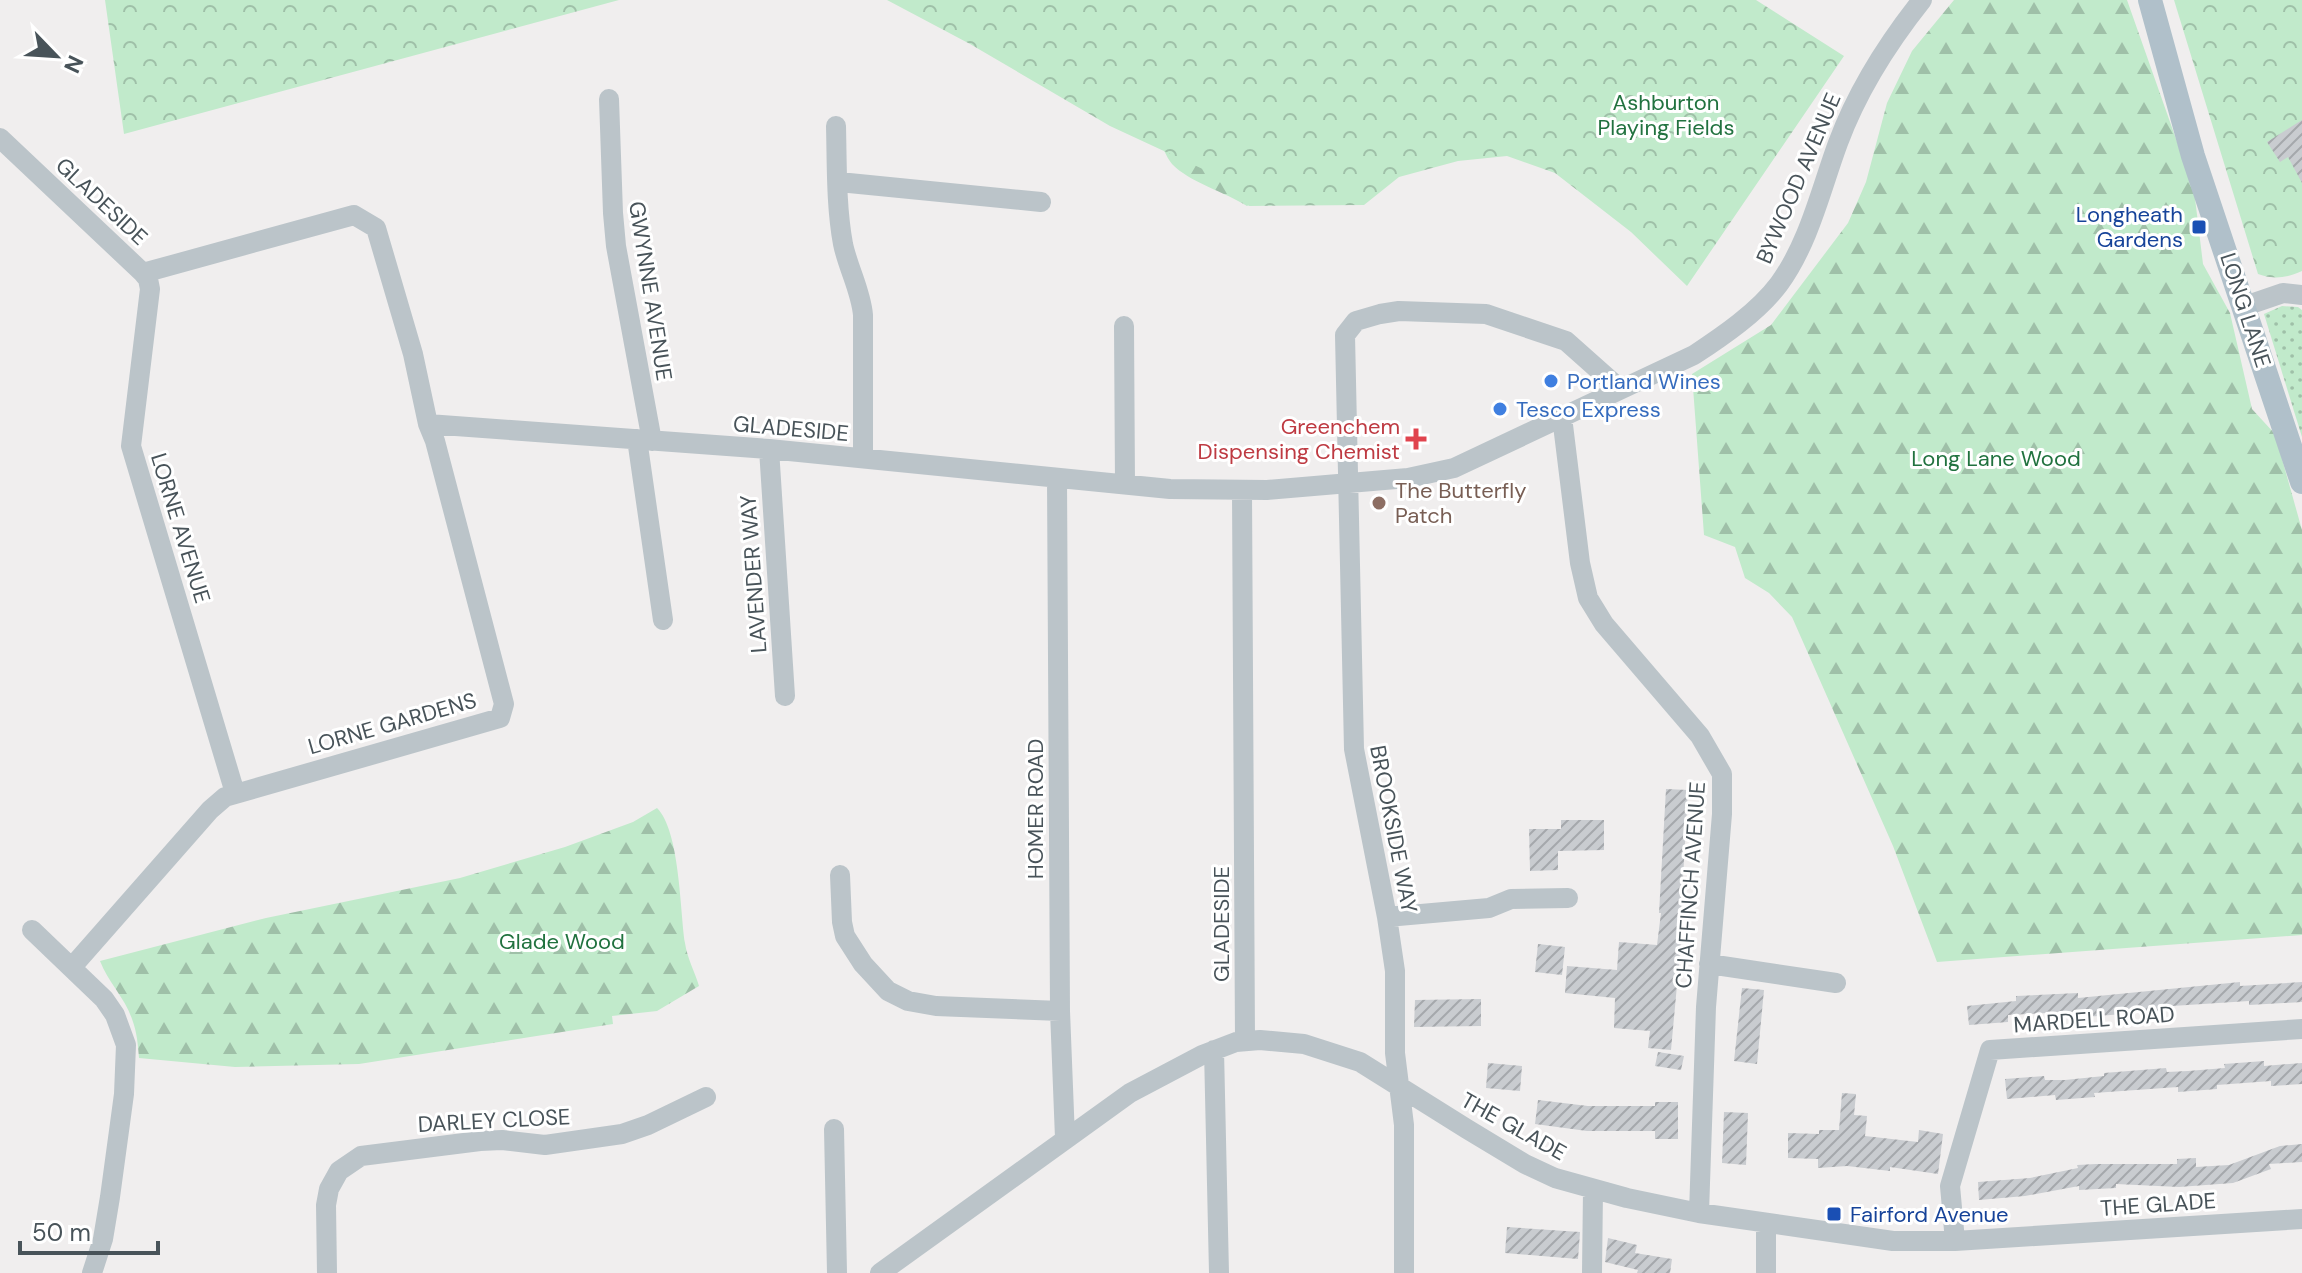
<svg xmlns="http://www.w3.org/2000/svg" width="2302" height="1273" viewBox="0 0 2302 1273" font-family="'DM Sans',sans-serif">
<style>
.grass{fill:url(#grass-dots)}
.forest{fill:url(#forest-firs)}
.park{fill:url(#park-crowns)}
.building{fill:url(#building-hatch)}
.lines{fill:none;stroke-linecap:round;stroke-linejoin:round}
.minor{stroke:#bbc4c9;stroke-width:20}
.major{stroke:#b0c0ca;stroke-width:24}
.transit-dot{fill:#1a4fb4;stroke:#fff;stroke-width:3}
.shop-dot{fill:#3f7fe0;stroke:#fff;stroke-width:3}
.health-dot{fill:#e0444e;stroke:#fff;stroke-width:3}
.education-dot{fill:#8d6e63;stroke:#fff;stroke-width:3}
.labels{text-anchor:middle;stroke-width:6;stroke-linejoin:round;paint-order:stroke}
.park-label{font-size:22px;fill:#21723f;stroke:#fff}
.street-label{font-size:22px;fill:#485359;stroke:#fff}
.transit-label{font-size:22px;fill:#164399;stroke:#fff;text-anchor:end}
.shop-label{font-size:22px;fill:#366cbe;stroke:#fff;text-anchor:start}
.health-label{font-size:22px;fill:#be3a42;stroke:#fff;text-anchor:end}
.education-label{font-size:22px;fill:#785e54;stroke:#fff;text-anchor:start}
</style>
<defs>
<pattern id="grass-dots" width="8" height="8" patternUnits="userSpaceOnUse" patternTransform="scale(2)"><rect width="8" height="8" fill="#c1eacb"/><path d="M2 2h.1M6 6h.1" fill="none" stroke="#9fc0a8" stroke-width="1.8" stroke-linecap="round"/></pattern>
<pattern id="forest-firs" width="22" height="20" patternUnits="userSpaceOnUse" patternTransform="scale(2)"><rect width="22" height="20" fill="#c1eacb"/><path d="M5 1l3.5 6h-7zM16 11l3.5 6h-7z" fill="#9fc0a8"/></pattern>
<pattern id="park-crowns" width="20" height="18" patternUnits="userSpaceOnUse" patternTransform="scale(2)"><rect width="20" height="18" fill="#c1eacb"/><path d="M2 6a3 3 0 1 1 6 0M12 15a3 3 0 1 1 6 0" fill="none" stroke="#9fc0a8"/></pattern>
<pattern id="building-hatch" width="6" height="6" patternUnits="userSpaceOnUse" patternTransform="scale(2)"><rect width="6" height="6" fill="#c9ccd0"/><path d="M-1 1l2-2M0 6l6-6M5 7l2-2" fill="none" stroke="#a5a8ac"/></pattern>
</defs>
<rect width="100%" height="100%" fill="#f0eeee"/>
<path class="grass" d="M 2282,306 L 2298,307 L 2302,310 L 2302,437 L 2264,314 Z"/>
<path class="forest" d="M 1954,0 L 2127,0 L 2194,190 L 2203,264 L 2230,313 L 2252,409 L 2275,434 L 2302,530 L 2302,935 L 1937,962 L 1893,846 L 1792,617 L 1769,593 L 1745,578 L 1735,547 L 1704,535 L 1692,374 L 1771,325 L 1848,223 L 1866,182 L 1887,103 L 1912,51 Z
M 1157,135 L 1261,197 L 1247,206 C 1225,192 1189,182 1172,164 C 1166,157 1161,143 1157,135 Z
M 657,808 C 680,831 680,910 685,943 C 687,958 695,972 699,986 L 657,1011 L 612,1016 L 613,1024 L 359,1064 L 235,1067 L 139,1058 C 138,1045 137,1032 132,1019 C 125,998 108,982 100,961 L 266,918 L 460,878 L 565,847 L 633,822 Z"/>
<path class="park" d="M 105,0 L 619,0 L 124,134 Z
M 887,0 L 1756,0 L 1844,56 L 1687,286 L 1631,232 L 1555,173 L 1507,156 L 1458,161 L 1399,177 L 1364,205 L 1249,206 L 1207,171 L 1110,126 L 970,44 Z
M 2174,0 L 2302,0 L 2302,271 C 2287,278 2274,280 2258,274 Z"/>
<path class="building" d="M 2302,120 L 2302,183 L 2288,157 L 2280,162 L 2267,142 Z
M 1666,789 L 1688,790 L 1680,931 L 1682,931 L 1671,1050 L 1648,1048 L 1650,1031 L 1614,1028 L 1615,998 L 1565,993 L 1567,966 L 1617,970 L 1619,942 L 1657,945 L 1661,913 L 1659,913 Z
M 1561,820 L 1604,820 L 1604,850 L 1558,851 L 1558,870 L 1530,871 L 1529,829 L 1561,829 Z
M 1538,944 L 1565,947 L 1562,975 L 1535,972 Z
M 2240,982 L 2240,986 L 2302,982 L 2302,1002 L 2249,1005 L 2249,1001 L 2172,1006 L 2172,1010 L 2086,1017 L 2086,1011 L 2008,1015 L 2008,1022 L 1969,1025 L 1967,1006 L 2016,1001 L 2016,996 L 2078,993 L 2078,998 Z
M 1742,988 L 1764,990 L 1757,1064 L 1734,1061 Z
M 1481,999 L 1481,1026 L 1414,1027 L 1415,1000 Z
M 1658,1052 L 1684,1056 L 1681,1070 L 1655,1066 Z
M 2264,1061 L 2264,1066 L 2302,1063 L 2302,1084 L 2271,1086 L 2271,1081 L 2217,1085 L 2217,1089 L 2178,1092 L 2178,1087 L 2094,1093 L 2095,1097 L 2056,1100 L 2055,1095 L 2007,1099 L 2005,1079 L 2044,1076 L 2045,1080 L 2065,1080 L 2104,1076 L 2104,1073 L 2166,1068 L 2167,1072 L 2188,1071 L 2225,1068 L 2224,1064 Z
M 1488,1063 L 1522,1066 L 1520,1091 L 1486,1088 Z
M 1842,1093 L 1856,1094 L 1854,1115 L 1867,1116 L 1865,1136 L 1918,1142 L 1919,1130 L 1943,1134 L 1938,1174 L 1890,1167 L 1890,1171 L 1847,1166 L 1818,1168 L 1818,1159 L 1788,1158 L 1788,1133 L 1819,1134 L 1819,1130 L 1839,1130 Z
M 1538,1100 L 1588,1106 L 1655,1106 L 1655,1102 L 1678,1102 L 1678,1139 L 1655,1139 L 1655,1131 L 1587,1131 L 1535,1124 Z
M 1724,1112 L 1748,1113 L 1746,1165 L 1722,1163 Z
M 2302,1144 L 2302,1162 L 2269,1164 L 2271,1169 L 2233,1183 L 2179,1187 L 2116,1184 L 2116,1188 L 2079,1190 L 2079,1186 L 2025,1196 L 1979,1200 L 1978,1182 L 2030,1178 L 2078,1168 L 2077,1165 L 2096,1164 L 2177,1164 L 2177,1159 L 2196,1158 L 2196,1167 L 2229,1165 L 2280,1146 Z
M 1507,1227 L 1580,1232 L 1578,1259 L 1505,1253 Z
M 1608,1238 L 1637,1245 L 1635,1253 L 1672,1259 L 1670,1273 L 1637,1273 L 1638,1270 L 1605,1262 Z"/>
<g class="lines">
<path class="minor" d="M 609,99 L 613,213 L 616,246 L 652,441
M 836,126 C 837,165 836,206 843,244 C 848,268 861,291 863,315 L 863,458
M 0,138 L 143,273 L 354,215 L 376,228 L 413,354 L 428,424 L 769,449 L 1170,489 L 1267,490 L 1408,478 L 1454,468 L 1694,355 C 1723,336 1758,312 1779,284 C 1809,243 1821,189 1838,143 C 1858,89 1887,44 1922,0
M 839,182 L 1041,202
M 143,273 L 148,279 L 150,289 L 131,446 L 235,793
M 2245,306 L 2283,293 L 2302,295
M 1124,326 L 1125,485
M 1562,417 L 1580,563 L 1588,598 L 1604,624 L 1700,736 L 1722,774 L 1722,814 L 1706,1007 L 1699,1213
M 637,439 L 663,620
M 769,449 L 785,696
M 1057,479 L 1060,1011 L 1065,1138
M 1242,491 L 1245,1041
M 840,875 L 842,922 L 845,936 L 863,964 L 888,991 L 908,1001 L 936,1006 L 1060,1011
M 1387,917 L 1489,908 L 1511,899 L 1568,898
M 32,930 L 104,999 L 115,1015 L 126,1045 L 124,1094 L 110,1197 L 103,1239 L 92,1273
M 1709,964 L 1836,983
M 72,967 L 210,810 L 225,797 L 500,718 L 504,704 L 435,441 L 428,424
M 1214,1050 L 1219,1273
M 834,1129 L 837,1273
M 1955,1241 L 1950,1186 L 1990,1050 L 2302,1029
M 327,1273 L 326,1205 L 329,1189 L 339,1171 L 361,1156 L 480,1141 L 502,1140 L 545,1145 L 622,1134 L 648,1125 L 706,1097
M 880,1273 L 1130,1093 L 1202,1055 L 1236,1042 L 1260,1040 L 1304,1044 L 1360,1062 L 1467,1129 L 1525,1164 L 1555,1178 L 1627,1198 L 1699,1213 L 1893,1241 L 1955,1241 L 2302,1219
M 1404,1273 L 1404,1125 L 1395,1053 L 1395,971 L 1387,917 L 1354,749 L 1345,335 L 1356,321 L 1380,314 L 1399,311 L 1486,314 L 1566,341 L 1620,389
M 1592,1273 L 1593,1190
M 1766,1273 L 1766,1224"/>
<path class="major" d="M 2150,0 L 2193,156 L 2302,482"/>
</g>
<g class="transit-dot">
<rect x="2191" y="219" width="16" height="16" rx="4"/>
<rect x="1826" y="1206" width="16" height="16" rx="4"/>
</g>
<g class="shop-dot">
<circle cx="1551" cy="381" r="8"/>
<circle cx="1500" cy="409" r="8"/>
</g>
<path class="health-dot" d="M1412 427h8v8h8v8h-8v8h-8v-8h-8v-8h8z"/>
<circle class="education-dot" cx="1379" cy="503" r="8"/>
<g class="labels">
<g class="park-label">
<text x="1666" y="110">Ashburton<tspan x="1666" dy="25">Playing Fields</tspan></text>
<text x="1996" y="466">Long Lane Wood</text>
<text x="562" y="949">Glade Wood</text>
</g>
<g class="street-label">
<text transform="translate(1798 178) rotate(-67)" y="8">BYWOOD AVENUE</text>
<text transform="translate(102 201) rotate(43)" y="8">GLADESIDE</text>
<text transform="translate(651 291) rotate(81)" y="8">GWYNNE AVENUE</text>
<text transform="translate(2246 310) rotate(72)" y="8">LONG LANE</text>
<text transform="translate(791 428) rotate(5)" y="8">GLADESIDE</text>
<text transform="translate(181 528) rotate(73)" y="8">LORNE AVENUE</text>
<text transform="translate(753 574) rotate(-94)" y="8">LAVENDER WAY</text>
<text transform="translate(392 723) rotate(-16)" y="8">LORNE GARDENS</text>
<text transform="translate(1035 809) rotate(-90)" y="8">HOMER ROAD</text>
<text transform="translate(1394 829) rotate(79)" y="8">BROOKSIDE WAY</text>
<text transform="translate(1690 885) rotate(-86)" y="8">CHAFFINCH AVENUE</text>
<text transform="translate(1221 924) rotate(-90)" y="8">GLADESIDE</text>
<text transform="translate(2094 1019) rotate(-4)" y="8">MARDELL ROAD</text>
<text transform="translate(494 1120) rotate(-3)" y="8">DARLEY CLOSE</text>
<text transform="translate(1514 1126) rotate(29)" y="8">THE GLADE</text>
<text transform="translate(2158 1204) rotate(-4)" y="8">THE GLADE</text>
</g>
<g class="transit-label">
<text x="2183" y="222">Longheath<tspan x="2183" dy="25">Gardens</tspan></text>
<text x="1850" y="1222" text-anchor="start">Fairford Avenue</text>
</g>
<g class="shop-label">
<text x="1567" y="389">Portland Wines</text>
<text x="1516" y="417">Tesco Express</text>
</g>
<g class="health-label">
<text x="1400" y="434">Greenchem<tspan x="1400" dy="25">Dispensing Chemist</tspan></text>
</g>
<g class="education-label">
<text x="1395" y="498">The Butterfly<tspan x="1395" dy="25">Patch</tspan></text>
</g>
</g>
<g transform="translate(56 56) rotate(115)" stroke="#ffffff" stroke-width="6" paint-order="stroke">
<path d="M0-6L14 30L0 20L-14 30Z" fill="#485359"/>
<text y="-12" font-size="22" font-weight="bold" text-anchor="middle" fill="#485359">N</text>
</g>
<path d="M20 1241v12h138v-12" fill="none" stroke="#485359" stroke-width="4"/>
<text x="32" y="1241" font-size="24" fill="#485359" stroke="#ffffff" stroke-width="6" paint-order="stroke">50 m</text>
</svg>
